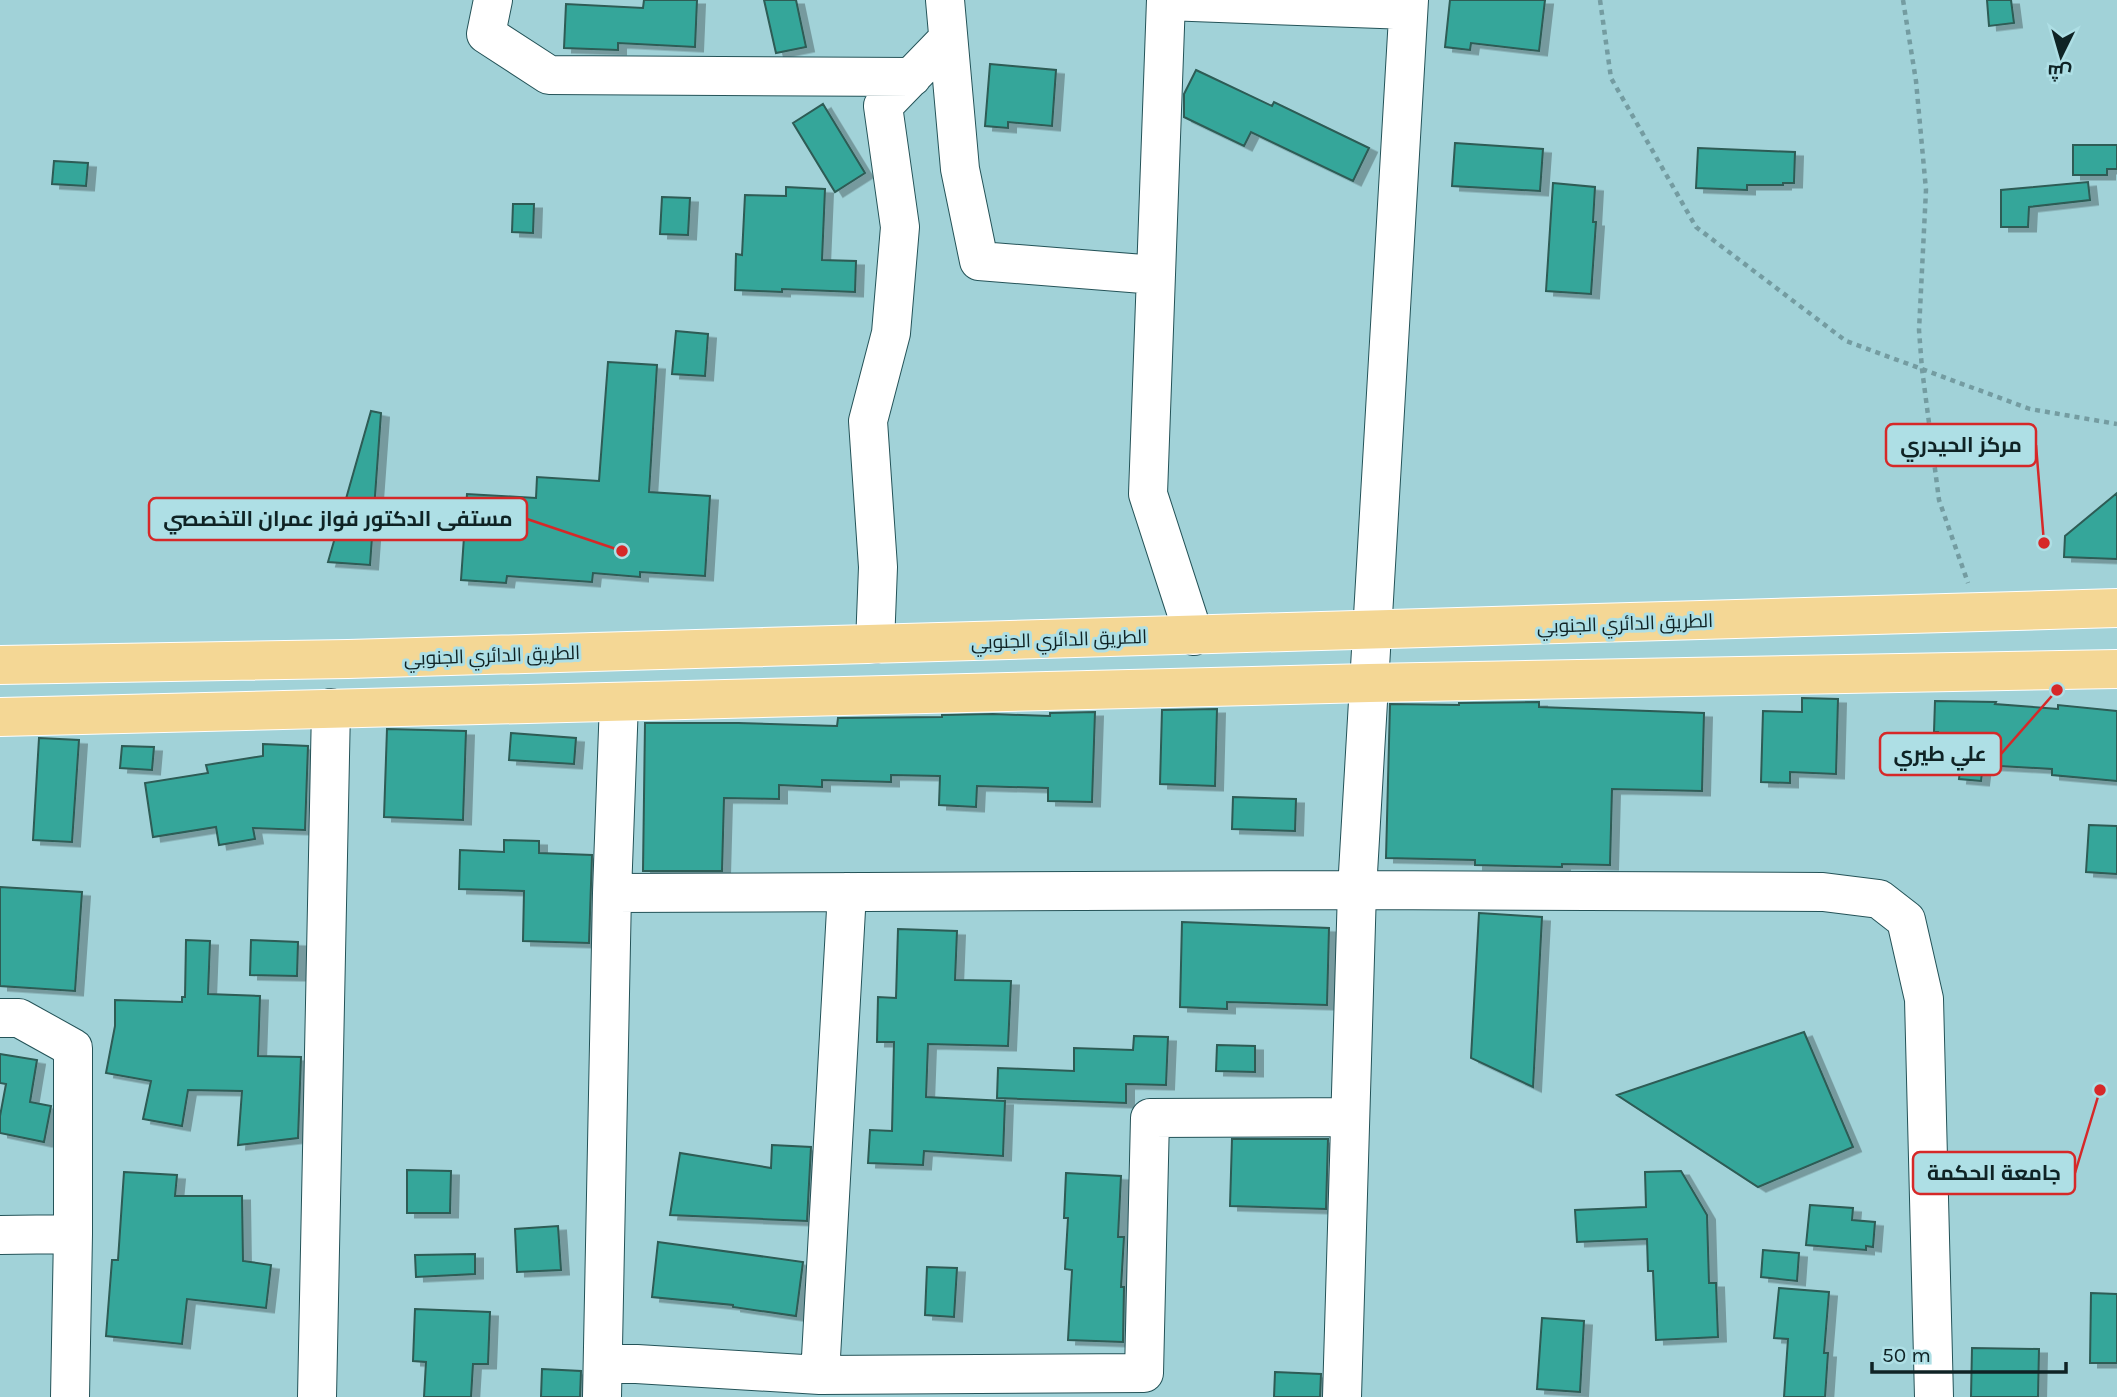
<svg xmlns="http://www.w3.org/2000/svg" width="2117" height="1397" viewBox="0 0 2117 1397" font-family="Karla,Cairo,sans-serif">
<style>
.building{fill:#36a69a;stroke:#2d5b55;stroke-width:2;filter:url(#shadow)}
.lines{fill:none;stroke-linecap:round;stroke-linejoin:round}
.minor-casing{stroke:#245358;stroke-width:40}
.major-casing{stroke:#fff;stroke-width:40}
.path{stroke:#749ca1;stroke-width:4.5;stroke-dasharray:5 5;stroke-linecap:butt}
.minor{stroke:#fff;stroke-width:38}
.major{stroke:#f4d795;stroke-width:38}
.labels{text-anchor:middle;stroke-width:6;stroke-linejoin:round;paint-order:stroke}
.street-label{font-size:19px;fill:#0f2325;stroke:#aedfe5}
.leader{fill:none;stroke:#d62828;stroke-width:2.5}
.callout-dot{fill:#d62828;stroke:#aedfe5;stroke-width:2.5}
.callout{fill:#aedfe5;stroke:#d62828;stroke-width:2.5}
.callout-label{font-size:21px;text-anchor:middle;font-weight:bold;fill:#0f2325}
</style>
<defs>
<filter id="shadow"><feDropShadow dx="8" dy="4.5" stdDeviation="0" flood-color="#0004"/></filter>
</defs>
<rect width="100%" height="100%" fill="#a1d2d8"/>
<path class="building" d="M 644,0 L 697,0 L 695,47 L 618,43 L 618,50 L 564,48 L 566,4 L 643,8 Z
M 764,0 L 796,0 L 806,47 L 776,53 Z
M 1450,0 L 1545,0 L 1539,51 L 1471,43 L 1470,50 L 1445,47 Z
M 1987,0 L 2011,0 L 2014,23 L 1989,26 Z
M 990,64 L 1056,70 L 1052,126 L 1008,122 L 1008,128 L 985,126 Z
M 1196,70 L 1272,106 L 1274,102 L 1369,148 L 1353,181 L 1251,132 L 1244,146 L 1184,117 L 1184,94 Z
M 823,104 L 865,173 L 835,192 L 793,123 Z
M 1455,143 L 1543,149 L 1540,191 L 1452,186 Z
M 2073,145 L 2117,145 L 2117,169 L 2107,169 L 2107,175 L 2073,175 Z
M 1698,148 L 1795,152 L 1794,183 L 1783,183 L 1783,185 L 1747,185 L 1747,190 L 1696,188 Z
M 54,161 L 88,163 L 86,186 L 52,184 Z
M 2088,182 L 2090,200 L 2029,207 L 2028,227 L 2001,227 L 2001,190 Z
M 1553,183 L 1595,187 L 1593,222 L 1596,222 L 1591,294 L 1546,291 Z
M 786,187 L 825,189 L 822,260 L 856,261 L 855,292 L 782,289 L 782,292 L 735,290 L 736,254 L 742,255 L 745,195 L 786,196 Z
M 662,197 L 690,198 L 688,235 L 660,234 Z
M 513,204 L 534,204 L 533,233 L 512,232 Z
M 676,331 L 708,334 L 705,376 L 672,374 Z
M 608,362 L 657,365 L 649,492 L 710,496 L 705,576 L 640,572 L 640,577 L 593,573 L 592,582 L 507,576 L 506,583 L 461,580 L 467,494 L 536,498 L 537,477 L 599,481 Z
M 371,411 L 381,413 L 370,565 L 328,562 Z
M 2117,493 L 2117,559 L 2064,557 L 2065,536 Z
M 1802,698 L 1838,699 L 1836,774 L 1790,772 L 1790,783 L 1761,782 L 1763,711 L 1802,712 Z
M 1935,701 L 1996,702 L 1995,704 L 2058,709 L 2058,705 L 2117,711 L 2117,781 L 2052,775 L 2052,769 L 1983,765 L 1981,781 L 1959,779 L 1960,770 L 1935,767 L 1938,732 L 1934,732 Z
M 1539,702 L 1539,707 L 1704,713 L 1702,791 L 1612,789 L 1610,865 L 1562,864 L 1562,867 L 1475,865 L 1475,860 L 1386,858 L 1390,704 L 1459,705 L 1459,703 Z
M 1217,709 L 1215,786 L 1160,784 L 1162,710 Z
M 1095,712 L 1092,802 L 1048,801 L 1048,788 L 977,786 L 976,807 L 939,805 L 940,776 L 891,775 L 891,782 L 822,780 L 822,787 L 779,785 L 779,799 L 724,798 L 722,871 L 643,871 L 645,723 L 738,723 L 837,726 L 838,718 L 942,717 L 942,715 L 993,714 L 1050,716 L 1050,713 Z
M 387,729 L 466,731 L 463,820 L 384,817 Z
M 511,733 L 576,738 L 574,764 L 509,760 Z
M 39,738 L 79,740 L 72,842 L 33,840 Z
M 263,744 L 308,746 L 305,830 L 253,828 L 255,839 L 219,845 L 216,827 L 153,837 L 145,783 L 208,773 L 206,765 L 263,756 Z
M 122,746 L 154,747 L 152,770 L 120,768 Z
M 1233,797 L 1296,799 L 1295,831 L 1232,829 Z
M 2089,825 L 2117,826 L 2117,874 L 2086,872 Z
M 504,840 L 539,841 L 539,853 L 592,855 L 589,943 L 523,941 L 524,891 L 459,889 L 460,850 L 504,852 Z
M 0,887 L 82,892 L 75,991 L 0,986 Z
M 1479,913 L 1542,917 L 1533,1087 L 1471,1058 Z
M 1182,922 L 1329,928 L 1327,1005 L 1227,1002 L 1227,1009 L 1180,1007 Z
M 898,929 L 957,931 L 955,980 L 1011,981 L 1008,1046 L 928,1044 L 926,1097 L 1005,1101 L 1003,1156 L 924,1151 L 923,1165 L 868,1163 L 870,1130 L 892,1131 L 894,1042 L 877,1042 L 878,997 L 896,998 Z
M 186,940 L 210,941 L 208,994 L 260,996 L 258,1056 L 301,1057 L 298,1138 L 238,1145 L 242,1091 L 188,1090 L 182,1126 L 143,1119 L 151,1081 L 106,1073 L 115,1026 L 115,1000 L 182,1002 L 182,997 L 185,997 Z
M 251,940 L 298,942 L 297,976 L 250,975 Z
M 1804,1032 L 1853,1147 L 1758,1187 L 1617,1095 Z
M 1134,1036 L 1168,1037 L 1166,1085 L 1126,1084 L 1126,1103 L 997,1098 L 998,1068 L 1074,1071 L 1074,1048 L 1133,1050 Z
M 1217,1045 L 1255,1046 L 1255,1072 L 1216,1071 Z
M 0,1054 L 37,1060 L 30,1102 L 51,1106 L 44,1142 L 0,1133 L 0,1116 L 6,1084 L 0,1083 Z
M 1232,1139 L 1328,1139 L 1326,1209 L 1230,1206 Z
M 772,1145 L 811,1147 L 807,1221 L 670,1215 L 680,1153 L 771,1168 Z
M 407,1170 L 451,1171 L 450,1213 L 407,1213 Z
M 1681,1171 L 1707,1215 L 1709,1283 L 1716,1283 L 1718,1337 L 1656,1340 L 1653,1271 L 1648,1271 L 1647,1239 L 1577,1242 L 1575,1210 L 1646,1207 L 1645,1172 Z
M 124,1172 L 177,1175 L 175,1196 L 242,1196 L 243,1261 L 271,1265 L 266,1308 L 187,1299 L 182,1344 L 106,1336 L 112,1260 L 118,1260 Z
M 1066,1173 L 1121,1176 L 1118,1237 L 1124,1237 L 1121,1287 L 1124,1287 L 1123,1342 L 1068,1340 L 1072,1270 L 1065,1269 L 1068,1218 L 1064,1218 Z
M 1810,1205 L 1853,1208 L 1852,1220 L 1875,1222 L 1873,1247 L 1866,1246 L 1866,1250 L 1806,1245 Z
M 558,1226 L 561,1270 L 517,1272 L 515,1229 Z
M 658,1242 L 803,1262 L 796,1316 L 733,1307 L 733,1305 L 652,1297 Z
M 1763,1250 L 1799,1253 L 1797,1281 L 1761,1277 Z
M 475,1254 L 475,1274 L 416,1277 L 415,1255 Z
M 927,1267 L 957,1268 L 954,1317 L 925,1315 Z
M 1779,1288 L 1829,1292 L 1824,1353 L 1828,1353 L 1825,1397 L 1784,1397 L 1788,1339 L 1774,1338 Z
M 2091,1293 L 2117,1294 L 2117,1363 L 2090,1363 Z
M 415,1309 L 490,1312 L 488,1364 L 473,1364 L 471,1397 L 424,1397 L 426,1362 L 413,1361 Z
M 1542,1318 L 1584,1321 L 1580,1392 L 1537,1389 Z
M 1972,1348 L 2039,1349 L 2038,1397 L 1971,1397 Z
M 542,1369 L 581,1371 L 580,1397 L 541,1397 Z
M 1275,1372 L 1321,1374 L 1320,1397 L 1274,1397 Z"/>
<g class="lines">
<defs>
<path id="minor" d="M 493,0 L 486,34 L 549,75 L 912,77
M 945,0 L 960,169 L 979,261 L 1156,275
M 1166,0 L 1148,494 L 1194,636
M 1166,1 L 1408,10
M 875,644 L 878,567 L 868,421 L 891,333 L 900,227 L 883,106 L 948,39
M 612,893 L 1357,890 L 1823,892 L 1879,899 L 1906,920 L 1924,999 L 1934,1397
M 0,1018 L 19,1018 L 73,1048 L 73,1234 L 70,1397
M 0,1235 L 73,1234
M 603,1362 L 820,1375 L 847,892
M 820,1375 L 1144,1373 L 1150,1118 L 1350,1117
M 317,1397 L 331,708
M 602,1397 L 612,893 L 619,702
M 1342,1397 L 1357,890 L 1409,0"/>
<path id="major" d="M 0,665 L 348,659 L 2117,608
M 0,717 L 1369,683 L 2117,669"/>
</defs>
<use href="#minor" class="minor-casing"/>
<use href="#major" class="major-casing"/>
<path class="path" d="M 1600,0 L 1611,78 L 1696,227 L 1846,341 L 2030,409 L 2117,424
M 1903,0 L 1916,81 L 1926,190 L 1919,330 L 1922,369 L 1939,500 L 1968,583"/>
<use href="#minor" class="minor"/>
<use href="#major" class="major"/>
</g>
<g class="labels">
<g class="street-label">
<text transform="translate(1625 623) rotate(-2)" y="7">الطريق الدائري الجنوبي</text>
<text transform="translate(1059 639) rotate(-2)" y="7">الطريق الدائري الجنوبي</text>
<text transform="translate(492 655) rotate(-2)" y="7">الطريق الدائري الجنوبي</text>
</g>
</g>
<path class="leader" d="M2044 543L2036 445M622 551L527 519M2057 690L2001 754M2100 1090L2075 1173"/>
<g class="callout-dot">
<circle cx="2044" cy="543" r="7"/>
<circle cx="622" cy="551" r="7"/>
<circle cx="2057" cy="690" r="7"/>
<circle cx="2100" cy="1090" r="7"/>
</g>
<g class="callout">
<rect x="1886" y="424" width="150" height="42" rx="7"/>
<rect x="149" y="498" width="378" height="42" rx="7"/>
<rect x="1880" y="733" width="121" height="42" rx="7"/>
<rect x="1913" y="1152" width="162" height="42" rx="7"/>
</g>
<g class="callout-label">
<text x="1961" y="452">مركز الحيدري</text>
<text x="338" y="526">مستفى الدكتور فواز عمران التخصصي</text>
<text x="1940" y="761">علي طيري</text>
<text x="1994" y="1180">جامعة الحكمة</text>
</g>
<g transform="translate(2061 56) rotate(185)" stroke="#aedfe5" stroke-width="5" paint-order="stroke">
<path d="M0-5L12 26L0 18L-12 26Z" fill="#0f2325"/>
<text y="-10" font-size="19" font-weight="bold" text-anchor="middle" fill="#0f2325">ش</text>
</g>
<path d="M1872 1362v10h194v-10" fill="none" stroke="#0f2325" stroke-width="3.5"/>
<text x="1882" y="1362" font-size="21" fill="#0f2325" stroke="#aedfe5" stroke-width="5" paint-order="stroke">50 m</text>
</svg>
